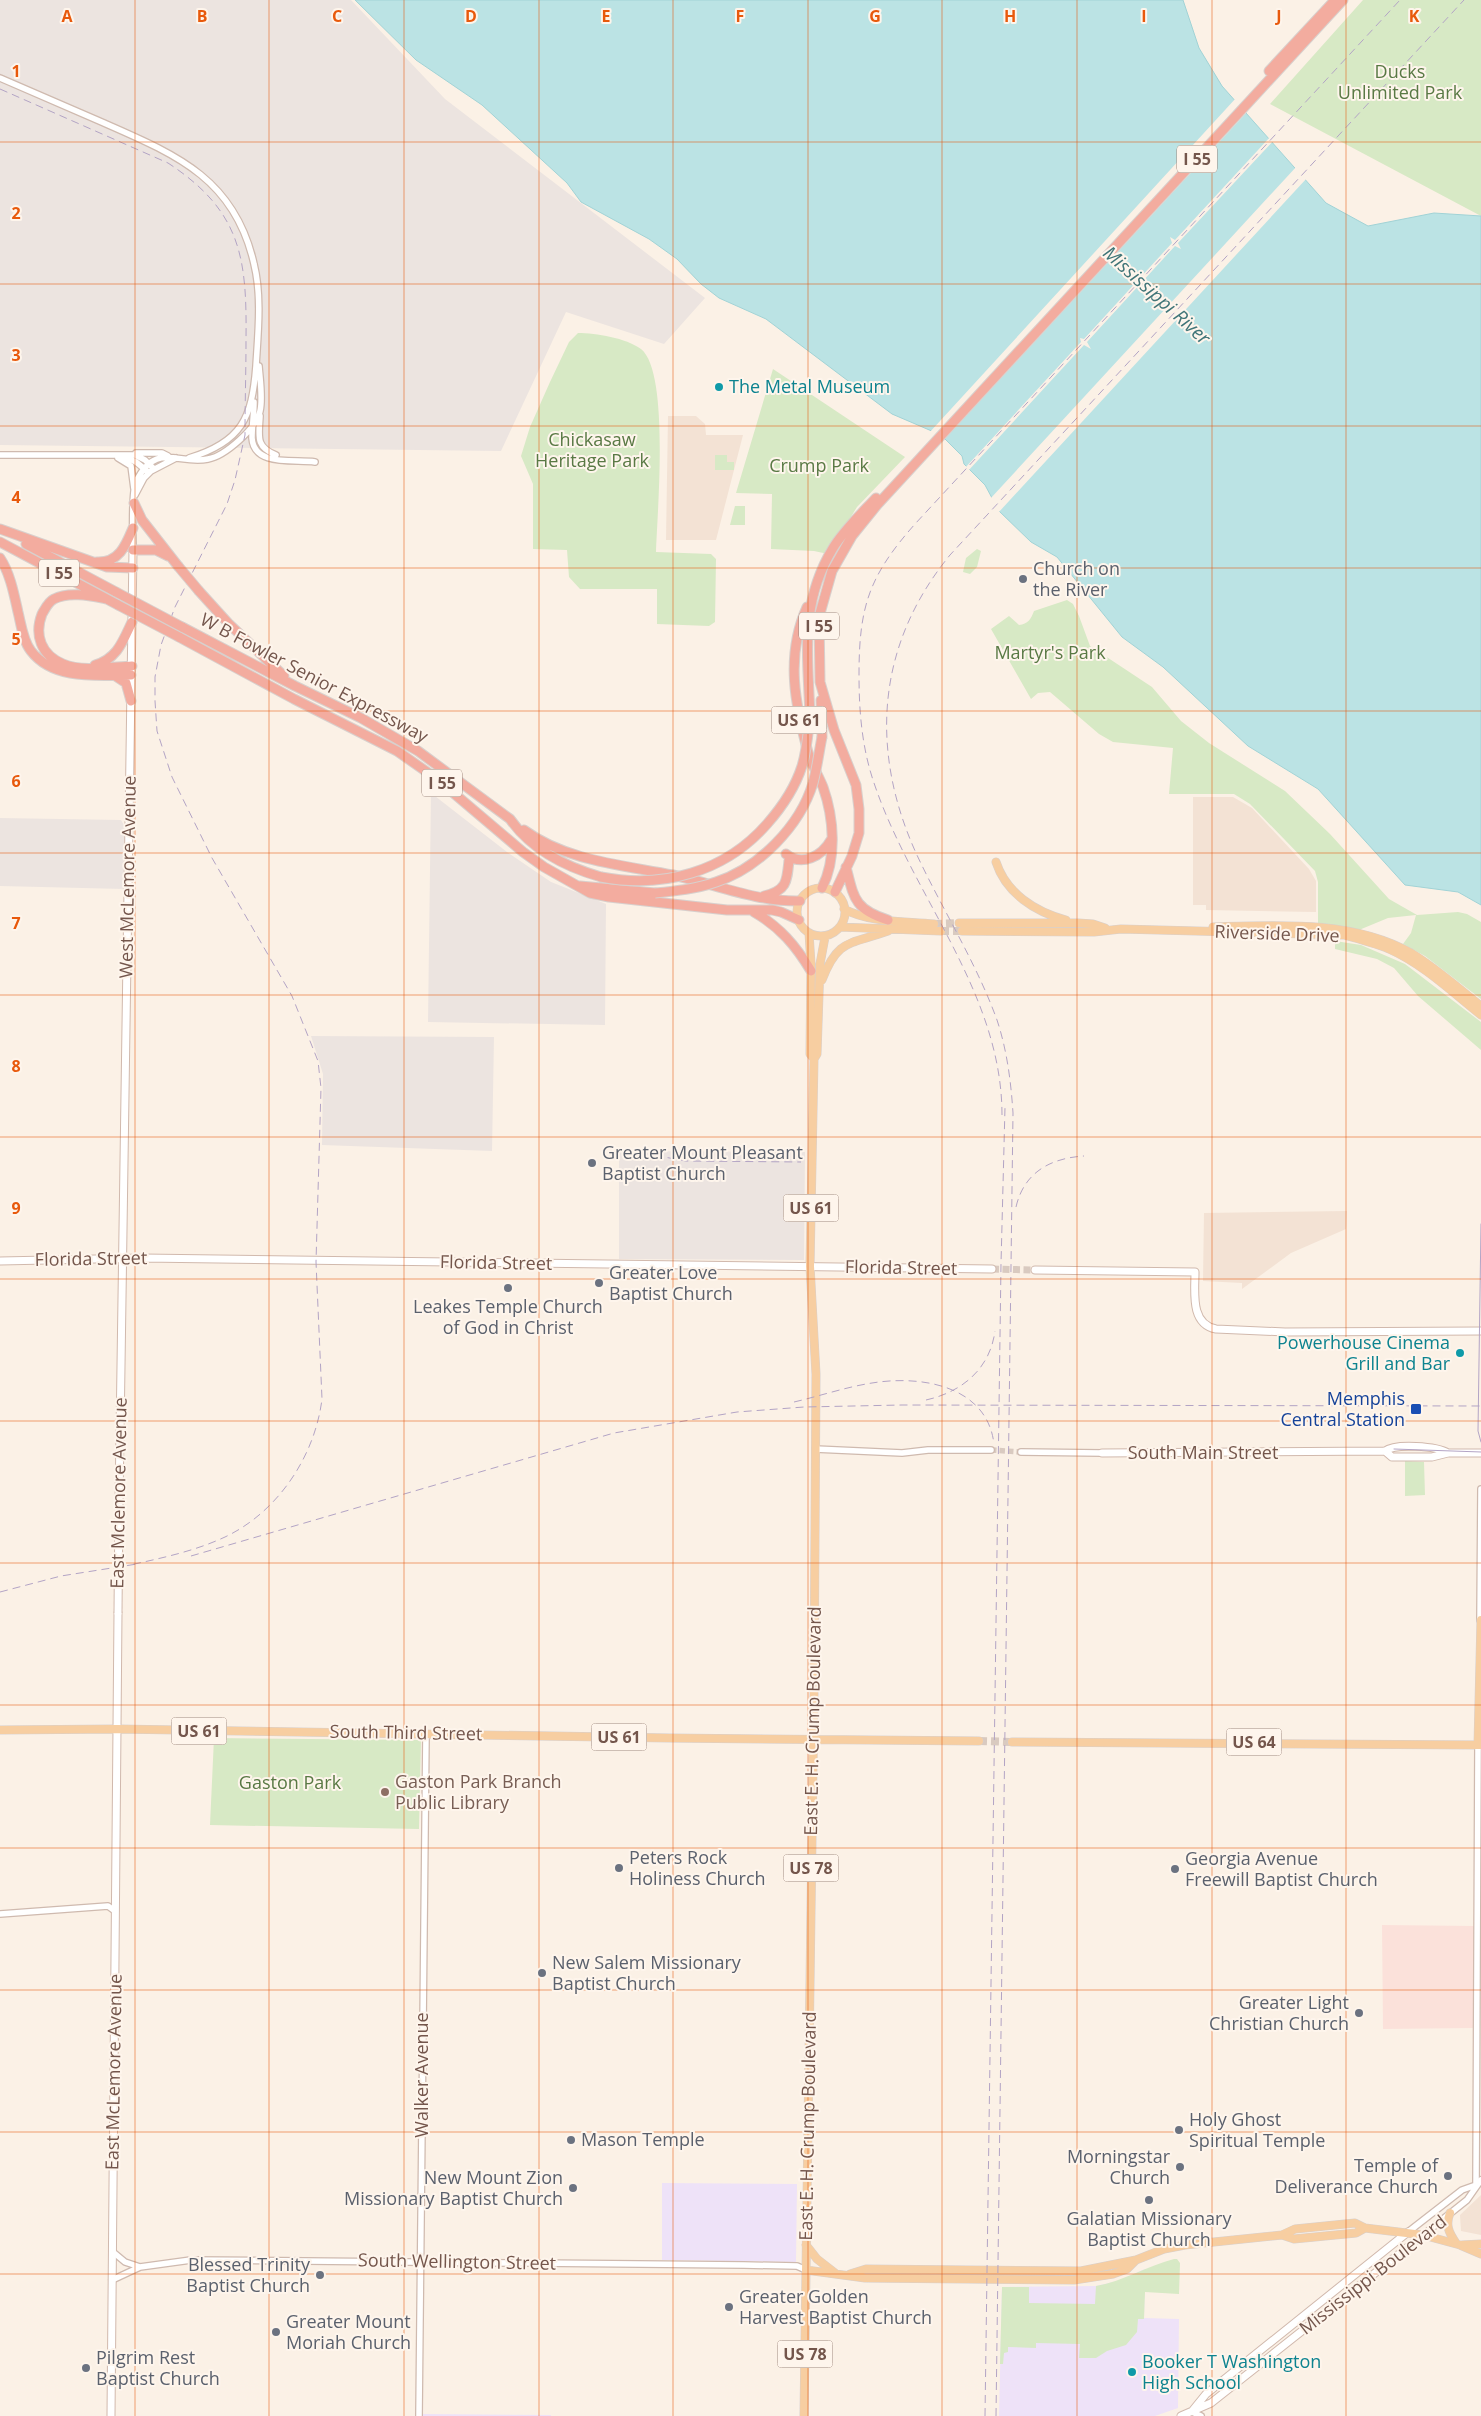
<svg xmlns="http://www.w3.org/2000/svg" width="1481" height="2416" viewBox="0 0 1481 2416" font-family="'Open Sans',sans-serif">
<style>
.residential{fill:#f3e2d4}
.commercial{fill:#fbe1da}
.industrial{fill:#ece4e0}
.education{fill:#eee2f8}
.green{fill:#d7e9c5}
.water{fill:#bbe3e4;stroke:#a1d3d6}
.pier{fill:#fbf1e6}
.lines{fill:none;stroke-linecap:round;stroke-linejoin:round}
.tertiary-tunnel{stroke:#d9cac0;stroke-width:5.5;stroke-dasharray:5.5 3;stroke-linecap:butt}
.secondary-tunnel{stroke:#d9cac0;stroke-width:7;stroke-dasharray:7 3.5;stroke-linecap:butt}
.primary-tunnel{stroke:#d9cac0;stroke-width:8;stroke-dasharray:8 4;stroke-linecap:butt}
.tertiary-casing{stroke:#cfbaaf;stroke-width:8}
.secondary-casing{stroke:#d1b9ad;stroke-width:9}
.primary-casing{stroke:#d8d0cd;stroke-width:9}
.motorway-casing{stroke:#d8d0cd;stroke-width:11}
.tertiary{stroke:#fff;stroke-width:5.5}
.secondary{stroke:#fff;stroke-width:7}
.primary{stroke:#f7cea1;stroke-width:8}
.motorway{stroke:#f3ac9f;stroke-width:9}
.tram{stroke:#b3a4c5;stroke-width:1}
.rail{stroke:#b3a4c5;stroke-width:1;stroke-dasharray:8 5;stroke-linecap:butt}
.secondary-bridge-casing{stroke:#d1b9ad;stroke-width:9;stroke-linecap:butt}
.motorway-bridge-casing{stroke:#d8d0cd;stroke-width:11;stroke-linecap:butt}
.secondary-bridge{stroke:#fff;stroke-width:7}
.motorway-bridge{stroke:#f3ac9f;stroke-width:9}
.grid{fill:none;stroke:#e8590c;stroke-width:1;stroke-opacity:0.55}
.culture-dot{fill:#0f9aa8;stroke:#fef5ec;stroke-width:2}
.worship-dot{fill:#6b7280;stroke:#fef5ec;stroke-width:2}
.transit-dot{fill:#1a4fb4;stroke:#fef5ec;stroke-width:2}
.education-dot{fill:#8d6e63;stroke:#fef5ec;stroke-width:2}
.labels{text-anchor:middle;stroke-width:4;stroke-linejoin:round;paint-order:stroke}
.shield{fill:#fef5ec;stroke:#9d867c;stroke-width:1}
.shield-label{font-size:16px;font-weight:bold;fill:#74564c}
.park-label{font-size:18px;fill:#597944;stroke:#fef5ec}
.culture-label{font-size:18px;fill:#0d838f;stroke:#fef5ec;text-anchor:start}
.worship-label{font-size:18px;fill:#5b616d;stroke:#fef5ec;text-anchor:start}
.street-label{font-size:18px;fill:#74564c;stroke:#fef5ec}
.transit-label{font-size:18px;fill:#164399;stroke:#fef5ec;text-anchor:end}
.education-label{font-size:18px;fill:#785e54;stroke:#fef5ec;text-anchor:start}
.water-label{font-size:19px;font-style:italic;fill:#407578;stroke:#fef5ec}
.grid-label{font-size:16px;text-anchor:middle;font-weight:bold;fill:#e8590c;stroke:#fef5ec;stroke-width:4;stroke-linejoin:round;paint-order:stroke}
</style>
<rect width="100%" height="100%" fill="#fbf1e6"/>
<path class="residential" d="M 668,416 L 696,416 L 705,424 L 706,435 L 743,435 L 716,540 L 666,540 Z
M 1193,797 L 1233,797 L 1252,808 L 1309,869 L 1316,881 L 1316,912 L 1206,910 L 1206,905 L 1193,905 Z
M 1347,1211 L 1346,1229 L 1291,1253 L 1242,1289 L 1242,1283 L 1203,1281 L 1204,1213 Z
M 1481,2195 L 1481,2235 L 1461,2231 L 1460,2215 Z"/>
<path class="commercial" d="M 1382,1925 L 1474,1926 L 1473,2028 L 1383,2029 Z"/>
<path class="industrial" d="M 0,0 L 351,0 L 445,99 L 705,298 L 664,344 L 566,312 L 501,451 L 0,445 Z
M 431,793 L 507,852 L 551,882 L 606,904 L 605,1025 L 428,1022 Z
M 0,818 L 121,820 L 125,827 L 124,889 L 0,886 Z
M 311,1036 L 494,1037 L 492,1151 L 322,1145 L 323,1074 Z
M 619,1151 L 805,1152 L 804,1260 L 619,1259 Z"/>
<path class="education" d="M 662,2183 L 797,2184 L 796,2262 L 662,2260 Z
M 1145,2269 L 1144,2318 L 1179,2319 L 1178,2408 L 1155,2416 L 999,2416 L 1002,2287 L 1096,2286 L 1118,2281 Z
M 423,2414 L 551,2415 L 551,2416 L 423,2416 Z"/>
<path class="green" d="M 1363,0 L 1481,0 L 1481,216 L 1270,104 Z
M 578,333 C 596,333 626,338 641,349 C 670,372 657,514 656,552 L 711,554 L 716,559 L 715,622 L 709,626 L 657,624 L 657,589 L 580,589 L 569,577 L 567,550 L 533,549 L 533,484 L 521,456 L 530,427 L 550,382 L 569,342 Z
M 773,369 L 905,457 L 857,507 L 828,554 L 814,551 L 771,549 L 772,494 L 736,493 Z
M 715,455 L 727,455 L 727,462 L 734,462 L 734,470 L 715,470 Z
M 735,506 L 745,506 L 745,525 L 730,525 Z
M 977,549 L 981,551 L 977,567 L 970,574 L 963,572 L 966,558 Z
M 1067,600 L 1073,604 L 1079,616 L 1090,646 L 1152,687 L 1181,721 L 1209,743 L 1285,791 L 1330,834 L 1389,899 L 1417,915 L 1458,912 L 1467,914 L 1481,922 L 1481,999 L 1425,956 L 1403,944 L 1411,933 L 1416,915 L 1388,918 L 1359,930 L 1318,925 L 1318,882 L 1315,871 L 1250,804 L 1234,794 L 1169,794 L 1173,748 L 1113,742 L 1099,734 L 1050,692 L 1038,693 L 1031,699 L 991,629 L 1009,616 L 1019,625 C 1028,624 1031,619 1034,611 Z
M 1335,941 L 1361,945 L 1405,964 L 1481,1022 L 1481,1050 L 1418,996 L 1394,968 L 1377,959 L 1335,949 Z
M 1405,1461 L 1424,1462 L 1425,1495 L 1405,1496 Z
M 214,1738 L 421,1740 L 419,1829 L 210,1825 Z
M 1174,2259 L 1177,2259 L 1180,2263 L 1179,2294 L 1145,2292 L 1144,2319 L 1138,2319 L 1137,2332 L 1126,2345 L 1107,2351 L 1096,2358 L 1079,2358 L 1080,2344 L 1036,2343 L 1036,2348 L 1008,2347 L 1008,2352 L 1004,2353 L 1003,2364 L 1000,2364 L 1002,2287 L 1029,2287 L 1029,2303 L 1095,2304 L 1096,2286 C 1124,2281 1147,2266 1174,2259 Z"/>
<path class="water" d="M 355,0 L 1183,0 L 1199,48 L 1222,86 L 1326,203 L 1368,226 L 1434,213 L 1481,216 L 1481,905 L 1458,892 L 1405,885 L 1318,789 L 1248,746 L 1163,667 L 1122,637 L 1057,557 L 1031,542 L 999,511 L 985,485 L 964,464 L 962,456 L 941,435 L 892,414 L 766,319 L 719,298 L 701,284 L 677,259 L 649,239 L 581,202 L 567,183 L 482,105 L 416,60 Z"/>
<path class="pier" d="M 1236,98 L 1248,111 L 943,441 L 929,433 Z
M 1270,137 L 1274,140 L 1178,243 L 1181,249 L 1175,246 L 1087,342 L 1091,349 L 1084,345 L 968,471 L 965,468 L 1081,342 L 1080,338 L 1084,339 L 1172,243 L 1170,237 L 1175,240 Z
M 1297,166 L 1307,178 L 998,513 L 990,499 Z"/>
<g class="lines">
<path class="tertiary-tunnel" d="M 991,1450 L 1021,1452"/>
<path class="secondary-tunnel" d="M 992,1269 L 1035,1270"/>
<path class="primary-tunnel" d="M 934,924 L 959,923
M 941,931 L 962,931
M 979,1741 L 1012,1742"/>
<defs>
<path id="tertiary" d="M 0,78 C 35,93 70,108 104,123 C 177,155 235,179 254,264 C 262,296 258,333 256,366 C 252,418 242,442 189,458
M 254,402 C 254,414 252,426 252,438 C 254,467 294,459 315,462
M 260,416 C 259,436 255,447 276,455
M 136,453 L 162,453 L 168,456
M 0,455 L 135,455 L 145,460 L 154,469
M 125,457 L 136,462 L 147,471
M 118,458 L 131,466 L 134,489
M 135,495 L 144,478 L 151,471 L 176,458
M 133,550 C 133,535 131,493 136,482 C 155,441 178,465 208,459 C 225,456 257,428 260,411 C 263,398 260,380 259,366
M 815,1449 L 902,1453 L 928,1450 L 991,1450
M 1021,1452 L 1102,1453
M 1480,1620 L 1481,1489
M 0,1914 L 108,1906 L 115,1911
M 1476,2185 L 1478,1745
M 1408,2232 L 1462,2190 L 1476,2185
M 1423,2235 L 1467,2200 L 1481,2180
M 113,2252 L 125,2262 L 140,2267
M 112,2280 L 140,2267 L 191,2260 L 744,2265 L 797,2266 L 806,2270
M 1192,2412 L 1201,2416
M 419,2416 L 426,1734"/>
<path id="secondary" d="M 0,1261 L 143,1258 L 992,1269
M 1035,1270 L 1195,1272 C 1195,1292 1190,1324 1216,1329 L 1285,1332 L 1481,1331
M 1385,1451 L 1392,1457 L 1432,1457 L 1448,1453 L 1481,1453
M 1102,1453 L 1385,1451 C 1395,1443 1437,1446 1448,1453
M 119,1502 L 133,550
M 1193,2410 L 1206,2394 L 1408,2232
M 111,2416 L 118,1613
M 1181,2416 L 1211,2403 L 1423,2235"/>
<path id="primary" d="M 996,862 C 1006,893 1035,912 1066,920
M797 912a24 24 0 1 1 48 0a24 24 0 1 1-48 0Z
M 844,909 C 870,923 905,921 934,924
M 959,923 L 1078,923 L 1093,924 L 1105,928
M 840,927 L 941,931
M 1213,927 C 1279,925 1352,920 1411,953 C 1436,968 1458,988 1481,1006
M 962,931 L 1094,932 L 1121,929 L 1344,935 C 1359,939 1374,943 1389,949 C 1423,964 1452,992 1481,1015
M 809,933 L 811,964 L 810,1054 L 814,1059
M 822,980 C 838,938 850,945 888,931
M 0,1730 L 117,1729 L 669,1738 L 979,1741
M 1012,1742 L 1481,1745
M 1478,1745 L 1481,1620
M 1450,2213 C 1445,2225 1449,2233 1456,2243
M 1282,2235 L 1294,2239 L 1356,2233 L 1365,2228
M 806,2245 L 817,2259 L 835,2273
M 1462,2245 L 1481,2244
M 806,2270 L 865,2278 L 1074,2280 L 1113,2274 L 1127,2269 L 1136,2260
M 850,2274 L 866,2269 L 1081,2271 L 1136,2260 L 1164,2249 L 1185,2245 L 1282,2235 L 1295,2229 L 1355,2223 L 1365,2228 L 1423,2235 L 1460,2245 L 1481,2254
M 804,2416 L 814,1694 L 816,1374 L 810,1266 L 814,1059 L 817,1054 L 820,964 L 825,937"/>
<path id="motorway" d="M 1269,71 L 1335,0
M 134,503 L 142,520 L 178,566
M 0,529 L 107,567 L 133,568
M 0,542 L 118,605
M 26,544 L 116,592
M 133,550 L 156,550 L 168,556
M 0,558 C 10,573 14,594 18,612 C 21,624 23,641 31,651 C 54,681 99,675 131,675
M 97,562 C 119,563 126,545 133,528
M 199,591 L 228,623 L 284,676
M 107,599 C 91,596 69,591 54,599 C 48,602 45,609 42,614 C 34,635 41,655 63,664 C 82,672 111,667 132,666
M 807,607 C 785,656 795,705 809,756 C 813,767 819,777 823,787 C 834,818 837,858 822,888
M 182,627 L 295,686 L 361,718 L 418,751 L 510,819 C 531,849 566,867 601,877
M 179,637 L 294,699 L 397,751 L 437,779 L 523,852 L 544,867 L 590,893 L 609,897 L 727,910 L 772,910 L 781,912 L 799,920
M 95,665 C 117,659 123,641 132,622
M 114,675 L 126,683 L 131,701
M 821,700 L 822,737
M 810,717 C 808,655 799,604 833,548 C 844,530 861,514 876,498
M 524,830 C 566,861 623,865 673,875 C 715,884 756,902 800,901
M 786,854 C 802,867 822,856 831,840
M 846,867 C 854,898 854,909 888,920
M 580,886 L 655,893
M 835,892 L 852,856 L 859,833 L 859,809 L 856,785 L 834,730 L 820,682 L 819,617 L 832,571 L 852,536 L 877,505 L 1343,0
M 764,896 C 787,891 787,881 789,860
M 754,912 C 780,927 796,946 811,971"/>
</defs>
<use href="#tertiary" class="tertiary-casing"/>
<use href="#secondary" class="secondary-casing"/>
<use href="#primary" class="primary-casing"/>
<use href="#motorway" class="motorway-casing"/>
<use href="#tertiary" class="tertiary"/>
<use href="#secondary" class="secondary"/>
<use href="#primary" class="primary"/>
<use href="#motorway" class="motorway"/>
<path class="tram" d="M 1481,1224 L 1478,1431 L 1481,1442
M 1394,1449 L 1481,1452"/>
<path class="rail" d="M 0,89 L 168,163 C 241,211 247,257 246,340 C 246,371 245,403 245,435 L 235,480 L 227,504 L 175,607 L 161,645 L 155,677 L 155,701 L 157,731 L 172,777 L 212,858 L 292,996 L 318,1061 L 321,1088 L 316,1262 L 322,1399 C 315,1456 278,1512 225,1537 C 195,1551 162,1558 130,1565
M 1002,1115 C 1002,992 912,896 874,783 C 862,748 859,712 859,675 C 859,606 869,576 915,524 L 1400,0
M 642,1153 L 686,1161 L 801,1162
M 1016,1207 C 1024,1172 1051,1158 1084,1156
M 926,1400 C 962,1392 990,1369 995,1331
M 794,1402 C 820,1396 846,1387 872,1383 C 920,1375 987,1385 994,1444
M 191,1556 L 614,1433 L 737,1412 L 804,1407 L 902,1405 L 1481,1406
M 0,1592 L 61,1576 L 137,1564
M 985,2416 L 1001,1264 L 1005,1107
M 996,2416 L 1013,1113 C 1011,1082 1007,1050 997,1020 C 976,962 942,909 916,853 C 869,749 877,644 950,555 L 1464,0"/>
<defs>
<path id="secondary-bridge" d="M 118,1613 L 119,1502"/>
<path id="motorway-bridge" d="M 178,566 L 199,591
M 116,592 L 182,627
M 118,605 L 179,637
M 601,877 C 663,889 725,872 767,824 C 782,807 795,788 802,766 C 807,750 808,732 810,717
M 655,893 C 676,891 696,889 716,882 C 759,868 800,826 813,783 C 817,768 819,752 822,737"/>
</defs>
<use href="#secondary-bridge" class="secondary-bridge-casing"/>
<use href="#motorway-bridge" class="motorway-bridge-casing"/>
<use href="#secondary-bridge" class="secondary-bridge"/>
<use href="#motorway-bridge" class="motorway-bridge"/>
</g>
<path class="grid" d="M 135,0 L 135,2416M 269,0 L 269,2416M 404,0 L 404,2416M 539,0 L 539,2416M 673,0 L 673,2416M 808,0 L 808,2416M 942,0 L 942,2416M 1077,0 L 1077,2416M 1212,0 L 1212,2416M 1346,0 L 1346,2416M 0,142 L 1481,142M 0,284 L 1481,284M 0,426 L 1481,426M 0,568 L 1481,568M 0,711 L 1481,711M 0,853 L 1481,853M 0,995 L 1481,995M 0,1137 L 1481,1137M 0,1279 L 1481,1279M 0,1421 L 1481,1421M 0,1563 L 1481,1563M 0,1705 L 1481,1705M 0,1848 L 1481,1848M 0,1990 L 1481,1990M 0,2132 L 1481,2132M 0,2274 L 1481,2274"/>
<g class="culture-dot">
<circle cx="719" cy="387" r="5"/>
<circle cx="1460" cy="1353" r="5"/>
<circle cx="1132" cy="2372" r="5"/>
</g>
<g class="worship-dot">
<circle cx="1023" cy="579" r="5"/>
<circle cx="592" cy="1163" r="5"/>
<circle cx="599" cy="1283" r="5"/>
<circle cx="508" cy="1288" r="5"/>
<circle cx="619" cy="1868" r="5"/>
<circle cx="1175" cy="1869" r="5"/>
<circle cx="542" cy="1973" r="5"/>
<circle cx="1359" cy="2013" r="5"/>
<circle cx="1179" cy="2130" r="5"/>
<circle cx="571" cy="2140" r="5"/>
<circle cx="1180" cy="2167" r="5"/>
<circle cx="1448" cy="2176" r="5"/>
<circle cx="573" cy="2188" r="5"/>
<circle cx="1149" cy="2200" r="5"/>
<circle cx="320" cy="2275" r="5"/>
<circle cx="729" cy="2307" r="5"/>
<circle cx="276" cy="2332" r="5"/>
<circle cx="86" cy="2368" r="5"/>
</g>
<rect class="transit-dot" x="1410" y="1403" width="12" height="12" rx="2.5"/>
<circle class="education-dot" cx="385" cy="1792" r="5"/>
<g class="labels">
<g class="shield">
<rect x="1177" y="145.5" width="40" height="27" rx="4"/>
<rect x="39" y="559.5" width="40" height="27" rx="4"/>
<rect x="799" y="612.5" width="40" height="27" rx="4"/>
<rect x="771.5" y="706.5" width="55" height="27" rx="4"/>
<rect x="422" y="769.5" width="40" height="27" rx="4"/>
<rect x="783.5" y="1194.5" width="55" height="27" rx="4"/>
<rect x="171.5" y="1717.5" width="55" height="27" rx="4"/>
<rect x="591.5" y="1723.5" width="55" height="27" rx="4"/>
<rect x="1226.5" y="1728.5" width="55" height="27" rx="4"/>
<rect x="783.5" y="1854.5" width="55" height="27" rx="4"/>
<rect x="777.5" y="2340.5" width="55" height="27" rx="4"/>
</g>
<g class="shield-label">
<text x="1197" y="165">I 55</text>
<text x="59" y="579">I 55</text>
<text x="819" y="632">I 55</text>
<text x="799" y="726">US 61</text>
<text x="442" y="789">I 55</text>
<text x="811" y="1214">US 61</text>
<text x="199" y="1737">US 61</text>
<text x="619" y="1743">US 61</text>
<text x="1254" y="1748">US 64</text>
<text x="811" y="1874">US 78</text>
<text x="805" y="2360">US 78</text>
</g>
<g class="park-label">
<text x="1400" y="78">Ducks<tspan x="1400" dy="21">Unlimited Park</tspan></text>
<text x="592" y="446">Chickasaw<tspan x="592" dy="21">Heritage Park</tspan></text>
<text x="819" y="472">Crump Park</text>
<text x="1050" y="659">Martyr's Park</text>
<text x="290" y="1789">Gaston Park</text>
</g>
<g class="culture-label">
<text x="729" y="393">The Metal Museum</text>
<text x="1450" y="1349" text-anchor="end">Powerhouse Cinema<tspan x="1450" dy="21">Grill and Bar</tspan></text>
<text x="1142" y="2368">Booker T Washington<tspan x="1142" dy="21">High School</tspan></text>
</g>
<g class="worship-label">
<text x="1033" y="575">Church on<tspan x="1033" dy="21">the River</tspan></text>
<text x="602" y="1159">Greater Mount Pleasant<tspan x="602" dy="21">Baptist Church</tspan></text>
<text x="609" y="1279">Greater Love<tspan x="609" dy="21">Baptist Church</tspan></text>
<text x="508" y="1313" text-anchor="middle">Leakes Temple Church<tspan x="508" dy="21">of God in Christ</tspan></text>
<text x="629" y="1864">Peters Rock<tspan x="629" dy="21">Holiness Church</tspan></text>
<text x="1185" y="1865">Georgia Avenue<tspan x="1185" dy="21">Freewill Baptist Church</tspan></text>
<text x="552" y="1969">New Salem Missionary<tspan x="552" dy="21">Baptist Church</tspan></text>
<text x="1349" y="2009" text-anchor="end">Greater Light<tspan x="1349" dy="21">Christian Church</tspan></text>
<text x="1189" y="2126">Holy Ghost<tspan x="1189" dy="21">Spiritual Temple</tspan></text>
<text x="581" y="2146">Mason Temple</text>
<text x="1170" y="2163" text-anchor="end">Morningstar<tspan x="1170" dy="21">Church</tspan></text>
<text x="1438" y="2172" text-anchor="end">Temple of<tspan x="1438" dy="21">Deliverance Church</tspan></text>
<text x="563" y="2184" text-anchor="end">New Mount Zion<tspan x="563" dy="21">Missionary Baptist Church</tspan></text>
<text x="1149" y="2225" text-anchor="middle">Galatian Missionary<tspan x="1149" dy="21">Baptist Church</tspan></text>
<text x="310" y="2271" text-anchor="end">Blessed Trinity<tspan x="310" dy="21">Baptist Church</tspan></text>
<text x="739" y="2303">Greater Golden<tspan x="739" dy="21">Harvest Baptist Church</tspan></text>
<text x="286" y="2328">Greater Mount<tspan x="286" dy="21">Moriah Church</tspan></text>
<text x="96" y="2364">Pilgrim Rest<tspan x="96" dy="21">Baptist Church</tspan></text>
</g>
<g class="street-label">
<text transform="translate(314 678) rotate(28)" y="6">W B Fowler Senior Expressway</text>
<text transform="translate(128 877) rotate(-89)" y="6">West McLemore Avenue</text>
<text transform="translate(1277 934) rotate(2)" y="6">Riverside Drive</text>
<text transform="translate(91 1259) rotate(-1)" y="6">Florida Street</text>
<text transform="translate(496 1263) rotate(1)" y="6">Florida Street</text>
<text transform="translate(901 1268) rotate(1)" y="6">Florida Street</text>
<text x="1203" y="1459">South Main Street</text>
<text transform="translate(119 1493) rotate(-89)" y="6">East Mclemore Avenue</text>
<text transform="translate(813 1721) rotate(-89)" y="6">East E. H. Crump Boulevard</text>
<text transform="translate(406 1733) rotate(1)" y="6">South Third Street</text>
<text transform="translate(114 2072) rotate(-89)" y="6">East McLemore Avenue</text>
<text transform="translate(422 2075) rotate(-90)" y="6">Walker Avenue</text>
<text transform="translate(808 2126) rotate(-89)" y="6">East E. H. Crump Boulevard</text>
<text transform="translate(457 2262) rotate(1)" y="6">South Wellington Street</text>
<text transform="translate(1373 2275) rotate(-38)" y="6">Mississippi Boulevard</text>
</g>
<g class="transit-label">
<text x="1405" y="1405">Memphis<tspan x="1405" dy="21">Central Station</tspan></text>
</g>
<g class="education-label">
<text x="395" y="1788">Gaston Park Branch<tspan x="395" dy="21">Public Library</tspan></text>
</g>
<g class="water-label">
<text transform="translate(1157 295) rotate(42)" y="7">Mississippi River</text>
</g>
</g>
<g class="grid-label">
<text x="67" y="22">A</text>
<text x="202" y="22">B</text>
<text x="337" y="22">C</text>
<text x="471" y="22">D</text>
<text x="606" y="22">E</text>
<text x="740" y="22">F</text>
<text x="875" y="22">G</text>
<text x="1010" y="22">H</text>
<text x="1144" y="22">I</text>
<text x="1279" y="22">J</text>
<text x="1414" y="22">K</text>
<text x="16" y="77">1</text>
<text x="16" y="219">2</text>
<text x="16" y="361">3</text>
<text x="16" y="503">4</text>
<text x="16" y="645">5</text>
<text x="16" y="787">6</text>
<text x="16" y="929">7</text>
<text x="16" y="1072">8</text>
<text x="16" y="1214">9</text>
</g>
</svg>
